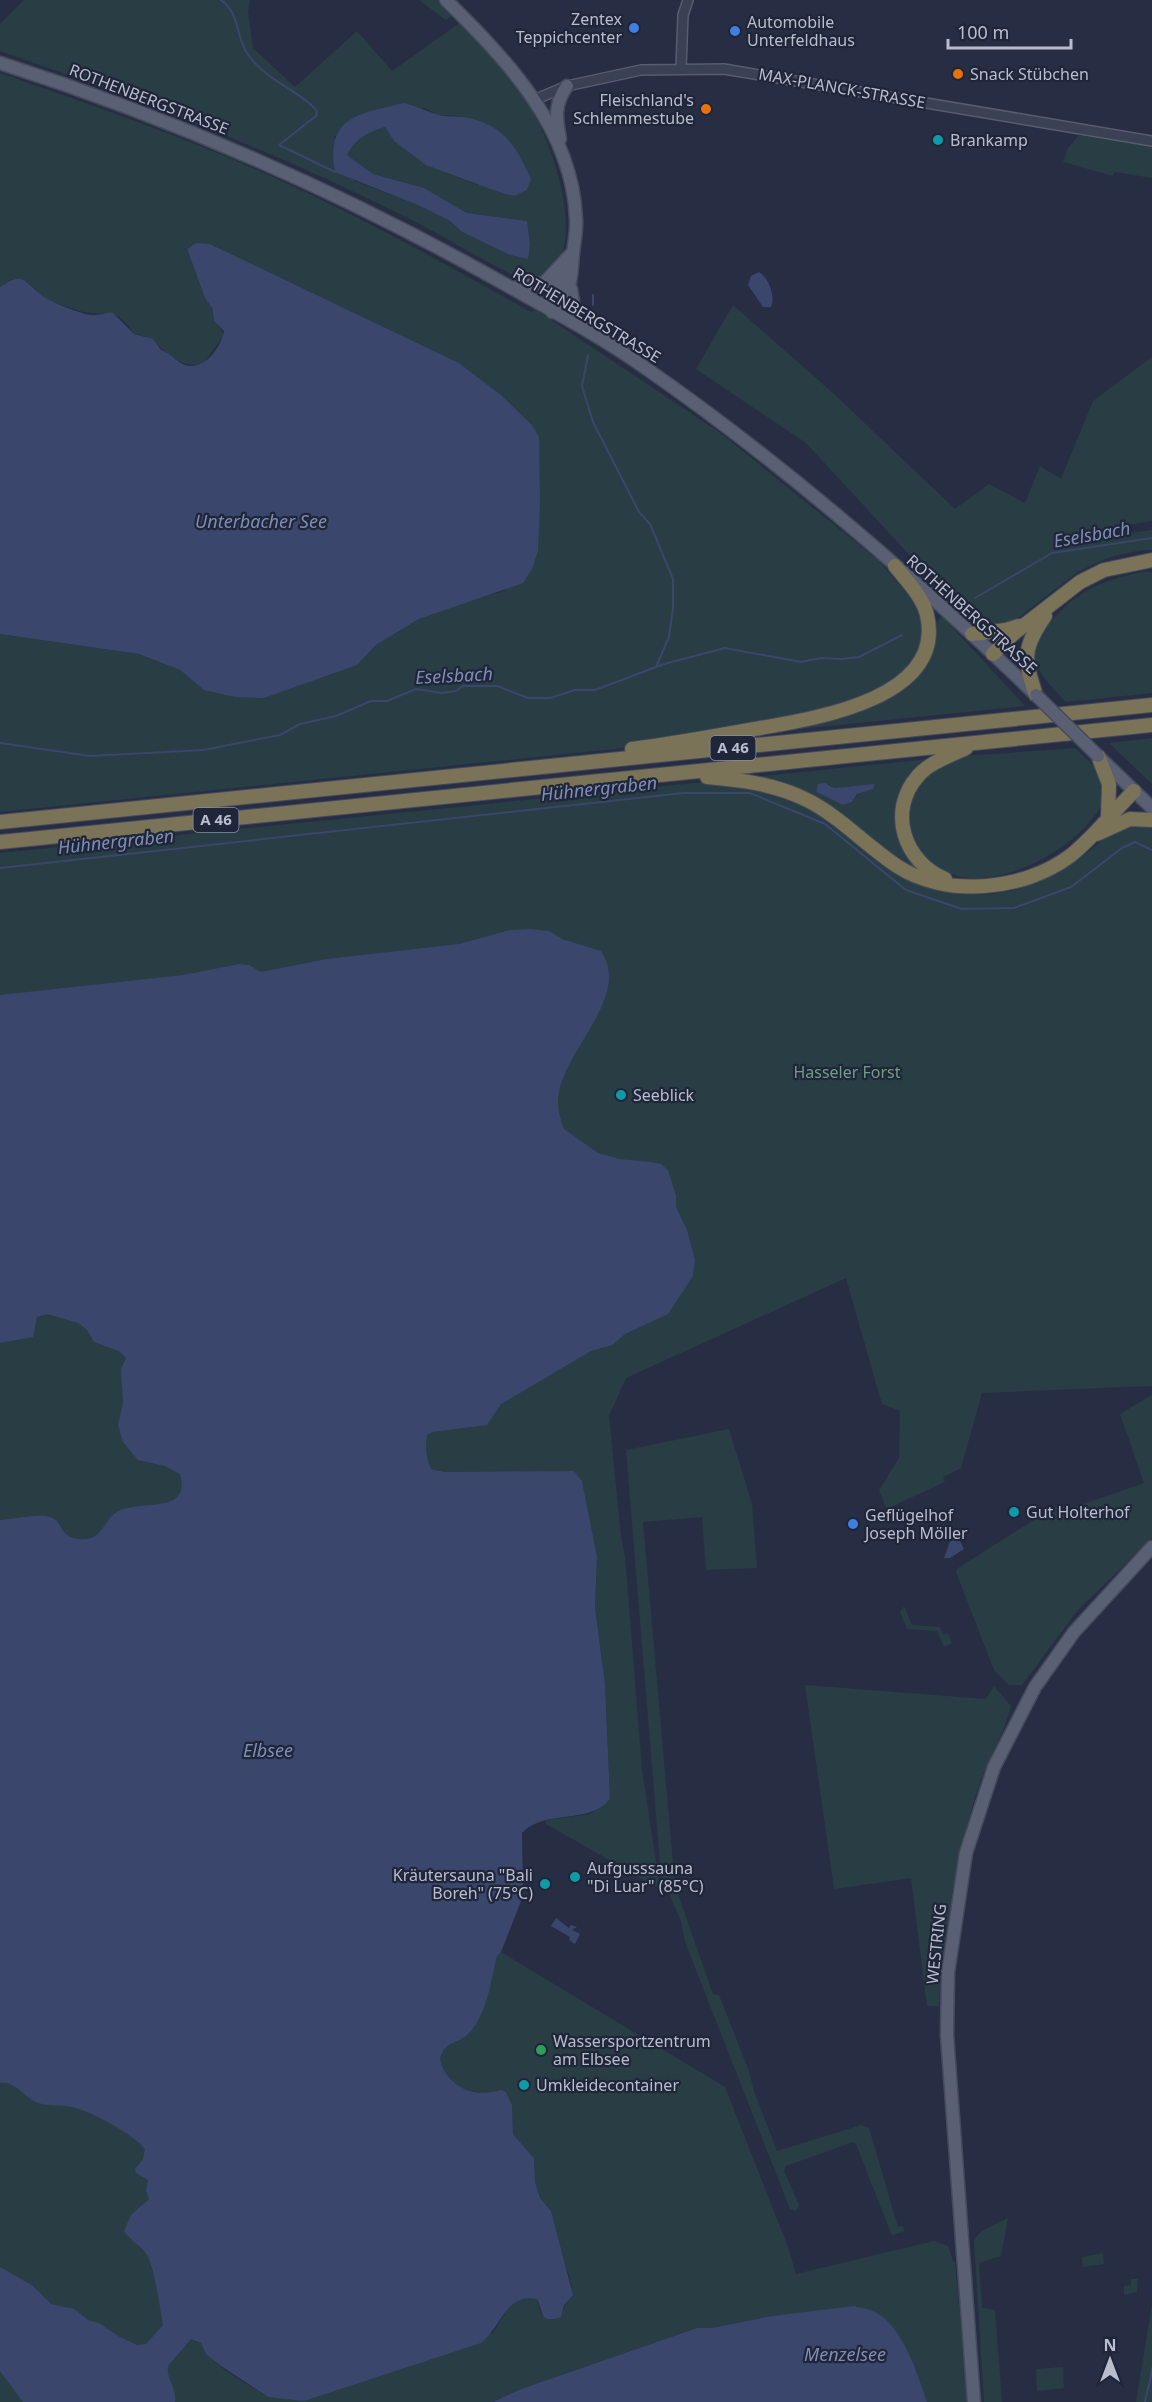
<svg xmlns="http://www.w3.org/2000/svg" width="1152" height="2402" viewBox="0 0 1152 2402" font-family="'Noto Sans',sans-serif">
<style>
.green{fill:#293d45;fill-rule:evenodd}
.water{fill:#3a466c}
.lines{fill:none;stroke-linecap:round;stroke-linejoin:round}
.stream{stroke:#3a466c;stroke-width:2}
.minor-casing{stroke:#575c6e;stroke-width:12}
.major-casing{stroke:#454a5d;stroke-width:15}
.highway-casing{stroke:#43495b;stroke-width:16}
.minor{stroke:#3b4154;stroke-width:9}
.major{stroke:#596074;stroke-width:12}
.highway{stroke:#7a7358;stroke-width:14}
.major-bridge-casing{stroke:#454a5d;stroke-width:15;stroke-linecap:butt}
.major-bridge{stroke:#596074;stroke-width:12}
.shop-dot{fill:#3f7fe0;stroke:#202639;stroke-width:2}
.food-dot{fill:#e8710a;stroke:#202639;stroke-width:2}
.culture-dot{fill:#0f9aa8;stroke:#202639;stroke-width:2}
.leisure-dot{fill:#2e9e5b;stroke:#202639;stroke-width:2}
.labels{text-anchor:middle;stroke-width:4.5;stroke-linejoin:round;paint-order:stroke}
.shield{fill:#202639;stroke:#8b90a1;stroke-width:1.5}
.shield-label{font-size:15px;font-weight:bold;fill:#b9bdcd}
.poi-label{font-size:16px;fill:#b9bdcd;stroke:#202639;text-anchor:start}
.street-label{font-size:16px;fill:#b9bdcd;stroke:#202639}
.park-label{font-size:16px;fill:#6f9f83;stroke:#202639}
.water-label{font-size:18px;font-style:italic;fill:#7f8db5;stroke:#202639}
</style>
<rect width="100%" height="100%" fill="#272e44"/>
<path class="green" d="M 24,0 L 250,0 L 248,12 L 253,48 L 295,87 L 357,31 L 392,71 L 461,22 C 486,46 512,74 529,104 C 550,140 585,232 553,270 C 549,275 540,278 534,282 L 524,280 C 481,261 442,234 400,214 C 271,150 136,98 0,51 L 0,24 ZM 424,108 L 439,115 L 461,116 L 478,185 C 443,171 406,159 385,127 C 368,132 355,139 347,155 L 373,174 L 424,188 L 467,213 L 526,221 L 528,259 L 510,255 L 462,232 L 450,221 L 420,206 L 355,181 L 334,137 Z
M 419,0 L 440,0 L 454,15 L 446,20 Z
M 0,73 C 91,105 185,137 273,177 C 361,217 446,264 531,312 L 536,310 L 719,432 L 879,561 L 921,610 L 924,636 L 919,654 L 910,668 L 882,688 L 831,709 L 653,745 L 0,812 L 0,634 L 139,654 L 180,670 L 204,690 L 357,665 L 376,645 L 419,619 L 472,599 L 505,591 L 501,395 L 459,363 L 210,244 L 196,243 L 187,249 L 205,298 L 211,306 L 213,317 L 224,335 L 203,364 C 171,371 160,336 134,334 C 113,300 103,321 74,309 C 65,306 51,302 43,296 C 34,291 30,279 17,279 C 11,278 5,284 0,287 Z
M 1079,135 L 1152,147 L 1152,178 L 1115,172 L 1113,176 L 1063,162 L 1068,148 Z
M 733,305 L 834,394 L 955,509 L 989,484 L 1025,503 L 1040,466 L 1061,479 L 1093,401 L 1152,357 L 1152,521 L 1083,532 L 1086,539 L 1152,530 L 1152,550 L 1141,550 L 1108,558 L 1079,571 L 1011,623 L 991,624 L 916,562 L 806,443 L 696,369 Z
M 1142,572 L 1152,572 L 1152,693 L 1066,702 C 1049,684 1036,673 1032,648 C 1062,601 1088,583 1142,572 Z
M 942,616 L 1025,706 L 780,731 C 816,720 888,706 914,680 C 931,663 931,627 942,616 Z
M 1152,738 L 1152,784 L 1109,743 Z
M 1075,748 C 1085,758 1100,769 1104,783 C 1108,798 1098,813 1088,824 C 1053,863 967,905 924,856 C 917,848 912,838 911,827 C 909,811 911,793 923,781 C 934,771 944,763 957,758 C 967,754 982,755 993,754 C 1021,752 1048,750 1075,748 Z
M 930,759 L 900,815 L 927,878 L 854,829 L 760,780 L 761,776 ZM 829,784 L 834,788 L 865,785 L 852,802 L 843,805 L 816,792 L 817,788 Z
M 695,783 C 734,783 779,789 813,810 C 862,840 907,889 967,894 C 1016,898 1054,877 1092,849 C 1101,842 1113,827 1125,825 C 1133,823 1144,826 1152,826 L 1152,1386 L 982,1393 L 961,1468 L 943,1477 L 945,1482 L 893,1506 L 895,1513 L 889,1515 L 879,1490 L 899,1458 L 900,1411 L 882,1404 L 846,1278 L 626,1378 L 609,1416 L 621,1537 L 625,1556 L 642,1769 L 660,1889 L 546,1824 L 546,1820 L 590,1814 L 610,1799 L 605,1684 L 595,1607 L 597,1557 L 0,1732 L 0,853 Z
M 1152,1395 L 1152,1538 L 1077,1611 L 1022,1685 L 1009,1685 L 994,1670 L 956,1572 L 958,1568 L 1056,1506 L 1072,1508 L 1144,1483 L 1120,1414 Z
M 729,1429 L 752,1504 L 757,1568 L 706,1570 L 702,1517 L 643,1522 L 675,1886 L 713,1994 L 719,1995 L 749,2071 L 754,2091 L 777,2151 L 861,2125 L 869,2128 L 898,2227 L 903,2226 L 904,2231 L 892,2236 L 856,2144 L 853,2142 L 786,2166 L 784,2171 L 799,2205 L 796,2211 L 790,2209 L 685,1942 L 681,1921 L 661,1876 L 626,1450 Z
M 904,1606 L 912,1625 L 940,1627 L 943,1635 L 948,1633 L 952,1643 L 944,1647 L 937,1631 L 907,1629 L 900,1612 Z
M 805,1685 L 986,1699 L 994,1686 L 1011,1706 C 1005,1733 989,1757 980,1782 C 956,1855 944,1930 939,2006 L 927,2006 L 911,1878 L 834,1889 Z
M 501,1952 L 725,2087 L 788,2247 L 796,2274 L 934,2241 L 948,2246 L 953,2261 L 955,2262 L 968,2402 L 927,2402 L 915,2367 L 772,2316 L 712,2328 L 697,2328 L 521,2389 L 493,2402 L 0,2402 L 0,2015 L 164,2126 L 191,2339 L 201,2343 C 213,2368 245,2382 268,2397 L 493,2333 C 505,2314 512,2294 537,2299 L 541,2315 L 563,2311 L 572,2286 L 554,2229 L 551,2211 L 540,2198 L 535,2182 L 534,2158 L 513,2134 L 512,2105 L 506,2092 C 482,2094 456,2094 444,2070 C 441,2064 439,2059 442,2052 C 448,2040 466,2039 474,2027 C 487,2006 491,1979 497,1956 Z
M 1008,2218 L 1001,2256 L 979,2263 L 982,2308 L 995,2310 L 1002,2402 L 984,2402 L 974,2240 L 981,2231 Z
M 1103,2253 L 1104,2264 L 1083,2267 L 1082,2257 Z
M 969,2262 L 972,2264 L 980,2402 L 979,2402 Z
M 1131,2279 L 1138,2279 L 1137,2292 L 1124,2295 L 1124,2286 L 1131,2285 Z
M 1152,2305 L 1152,2402 L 1136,2402 Z
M 1063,2367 L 1064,2388 L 1037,2391 L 1036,2369 Z"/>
<path class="water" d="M 404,103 C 416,106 428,112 439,115 C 447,117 455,116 463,117 C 502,123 516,145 531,179 L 527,190 L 514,196 L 496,191 L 426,165 L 394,141 L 385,127 C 368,132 355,139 347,155 L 373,174 L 424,188 L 467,213 L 527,221 L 530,245 L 528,259 L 510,255 L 462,232 L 450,221 L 420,206 L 335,172 C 325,116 359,114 404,103 Z
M 196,243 L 210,244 L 459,363 L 501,395 L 532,425 L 539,437 L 540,503 L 538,551 L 532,569 L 523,583 L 419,619 L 376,645 L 357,665 L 264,698 L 235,697 L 204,690 L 180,670 L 139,654 L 0,634 L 0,287 C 25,269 25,284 43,296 C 51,302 81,314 91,315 C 98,316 106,312 113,313 L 134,334 L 153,339 L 161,350 C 171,353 176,362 185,365 C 204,371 221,348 224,331 L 214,321 L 212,308 L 205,298 L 187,249 Z
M 759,272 C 768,277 776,296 771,307 L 763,307 L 748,285 L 751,276 Z
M 825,783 L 834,788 L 875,784 L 873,789 L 857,794 L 852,802 L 843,805 L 816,792 L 818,784 Z
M 531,929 L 549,931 L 562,939 L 601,951 C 633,998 559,1052 558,1102 C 558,1112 561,1121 564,1129 L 598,1153 L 619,1159 L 651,1162 L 661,1164 L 668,1170 L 676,1196 L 676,1207 L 687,1230 L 695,1260 L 693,1276 L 668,1314 L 625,1334 L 612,1345 L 591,1351 L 501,1404 L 487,1425 L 432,1432 L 427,1435 C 425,1447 426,1458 431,1469 L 444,1472 L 574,1471 L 582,1481 L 597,1557 L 595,1607 L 605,1684 L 610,1799 C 587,1826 546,1808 522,1833 L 523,1896 L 501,1952 L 497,1956 C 491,1980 487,2016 468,2034 C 460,2042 447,2042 442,2053 C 439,2059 441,2064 444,2070 C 455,2091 480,2097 501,2090 L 506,2092 L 512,2105 L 513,2134 L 534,2158 L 535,2182 L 540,2198 L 551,2211 L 573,2295 L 564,2305 L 561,2317 C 539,2324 544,2313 537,2299 C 506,2293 502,2326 481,2343 L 304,2401 L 268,2397 L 221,2366 L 206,2354 L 201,2343 L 191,2339 L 168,2366 C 166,2379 177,2388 175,2402 L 23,2402 L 0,2371 L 0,2267 L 33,2286 L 51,2304 L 74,2309 L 88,2320 L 99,2323 L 118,2336 L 137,2345 L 146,2344 L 163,2325 C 160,2309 154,2262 145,2252 C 138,2244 130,2240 124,2231 L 131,2215 L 149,2199 L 146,2190 L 148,2180 L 136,2173 L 135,2169 L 143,2159 L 145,2149 C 133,2134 92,2112 73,2107 C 61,2104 46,2107 36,2102 C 24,2096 13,2080 0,2083 L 0,1520 C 12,1519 40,1513 50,1517 C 65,1521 57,1541 86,1539 C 103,1538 105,1517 119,1511 C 143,1499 191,1515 180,1474 L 165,1466 L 138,1460 L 123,1442 L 118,1425 L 123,1403 L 121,1369 L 126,1358 L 119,1351 L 94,1342 L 87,1330 L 78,1323 L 47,1314 L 37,1317 L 33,1337 L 0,1343 L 0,995 L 183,975 L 239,964 L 249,965 L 261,972 L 327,959 L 459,944 L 510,930 Z
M 951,1539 L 960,1541 L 964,1549 L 950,1558 L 944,1558 Z
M 556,1918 L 569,1928 L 571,1925 L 577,1927 L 572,1930 L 580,1934 L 575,1944 L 569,1940 L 570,1937 L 551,1926 Z
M 854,2306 C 861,2308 870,2309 877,2313 C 903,2328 918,2374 927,2402 L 493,2402 L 521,2389 L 697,2328 L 712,2328 L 772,2316 Z"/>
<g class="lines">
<path class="stream" d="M 221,0 C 242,16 234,36 249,56 C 268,82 301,91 317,111 L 316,116 L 279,145 L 335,172
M 593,295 L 593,305
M 588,355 L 582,386 L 593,422 L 639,512 L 650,524 L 673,579 L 673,607 L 669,637 L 656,667
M 975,598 L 1052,553 L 1152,538
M 0,743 L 90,756 L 203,750 L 280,735 L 300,724 L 336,716 L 371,701 L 387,701 L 416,689 L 442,693 L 456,691 L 463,686 L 497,686 L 528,698 L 550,698 L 575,690 L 595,690 L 664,664 L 725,648 L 801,662 L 821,658 L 842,659 L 859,657 L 902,635
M 0,868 L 683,793 L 750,793 L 825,824 L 906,890 L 962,909 L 1014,908 L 1071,887 L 1122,848 L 1135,842 L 1152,850
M 1145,2402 C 1147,2390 1151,2381 1152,2368"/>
<defs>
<path id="minor" d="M 681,68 L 683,15 L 688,0
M 534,100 L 567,86 L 641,70 L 724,69 L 1152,141"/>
<path id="major" d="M 446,0 C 507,60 572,128 576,218 C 577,231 574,242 573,254 C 571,276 572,298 552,312
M 0,63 C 175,119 341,192 501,282 C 549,309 599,335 644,367 C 784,464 914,577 1036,695
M 560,139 C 556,118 554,104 567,86
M 512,288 L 544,283 L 573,252
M 571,289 L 574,308 L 599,333
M 549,309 L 549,303 L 568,264
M 1099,757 L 1152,808
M 974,2402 L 947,2035 L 948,1973 L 966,1853 L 994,1767 L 1035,1687 L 1074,1632 L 1152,1547"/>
<path id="highway" d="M 972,634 L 1006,630 L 1019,626
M 993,654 L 1013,634 L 1080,582 L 1104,570 L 1152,560
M 1036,695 C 1024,659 1022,649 1045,616
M 632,749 C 671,744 710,737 749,730 C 805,720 947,702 927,615 C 923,597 906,580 895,566
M 1098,756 L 1109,784 L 1108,817
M 707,777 C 741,780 774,784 805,799 C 840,816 865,845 897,866 C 946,898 1023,891 1070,856 C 1093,838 1113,812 1134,791
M 0,822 L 1152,705
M 1097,834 L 1130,819 L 1152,820
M 0,842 L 1152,725
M 945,879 C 904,862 887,811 918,776 C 930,762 950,756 966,748"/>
</defs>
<use href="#minor" class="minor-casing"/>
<use href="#major" class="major-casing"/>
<use href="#highway" class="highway-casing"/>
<use href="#minor" class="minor"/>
<use href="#major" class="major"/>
<use href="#highway" class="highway"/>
<defs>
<path id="major-bridge" d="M 1036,695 L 1098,756"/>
</defs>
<use href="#major-bridge" class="major-bridge-casing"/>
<use href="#major-bridge" class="major-bridge"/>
</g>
<g class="shop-dot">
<circle cx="634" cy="28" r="6"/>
<circle cx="735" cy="31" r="6"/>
<circle cx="853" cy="1524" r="6"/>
</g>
<g class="food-dot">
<circle cx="958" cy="74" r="6"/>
<circle cx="706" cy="109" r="6"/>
</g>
<g class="culture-dot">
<circle cx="938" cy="140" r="6"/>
<circle cx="621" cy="1095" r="6"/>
<circle cx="1014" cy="1512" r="6"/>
<circle cx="575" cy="1877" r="6"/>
<circle cx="545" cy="1884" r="6"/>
<circle cx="524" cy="2085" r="6"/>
</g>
<circle class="leisure-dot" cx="541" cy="2050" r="6"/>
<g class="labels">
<g class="shield">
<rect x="710.5" y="736" width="45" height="24" rx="4.5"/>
<rect x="193.5" y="808" width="45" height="24" rx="4.5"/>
</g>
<g class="shield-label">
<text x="733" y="753">A 46</text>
<text x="216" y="825">A 46</text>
</g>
<g class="poi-label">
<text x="622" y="25" text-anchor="end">Zentex<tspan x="622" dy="18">Teppichcenter</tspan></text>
<text x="747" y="28">Automobile<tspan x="747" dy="18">Unterfeldhaus</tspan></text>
<text x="970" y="80">Snack Stübchen</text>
<text x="694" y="106" text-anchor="end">Fleischland's<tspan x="694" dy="18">Schlemmestube</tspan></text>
<text x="950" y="146">Brankamp</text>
<text x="633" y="1101">Seeblick</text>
<text x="1026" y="1518">Gut Holterhof</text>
<text x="865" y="1521">Geflügelhof<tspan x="865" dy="18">Joseph Möller</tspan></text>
<text x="587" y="1874">Aufgusssauna<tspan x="587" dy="18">"Di Luar" (85°C)</tspan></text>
<text x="533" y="1881" text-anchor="end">Kräutersauna "Bali<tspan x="533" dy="18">Boreh" (75°C)</tspan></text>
<text x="553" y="2047">Wassersportzentrum<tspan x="553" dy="18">am Elbsee</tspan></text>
<text x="536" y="2091">Umkleidecontainer</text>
</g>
<g class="street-label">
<text transform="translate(842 88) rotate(10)" y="6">MAX-PLANCK-STRASSE</text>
<text transform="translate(149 99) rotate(21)" y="6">ROTHENBERGSTRASSE</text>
<text transform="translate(587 315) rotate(31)" y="6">ROTHENBERGSTRASSE</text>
<text transform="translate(972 614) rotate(42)" y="6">ROTHENBERGSTRASSE</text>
<text transform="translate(936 1944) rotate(-84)" y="6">WESTRING</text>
</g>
<g class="park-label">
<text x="847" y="1078">Hasseler Forst</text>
</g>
<g class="water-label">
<text x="261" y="528">Unterbacher See</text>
<text transform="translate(1092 535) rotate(-10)" y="6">Eselsbach</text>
<text transform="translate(454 676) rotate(-3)" y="6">Eselsbach</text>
<text transform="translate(599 789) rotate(-6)" y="6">Hühnergraben</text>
<text transform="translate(116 842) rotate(-6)" y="6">Hühnergraben</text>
<text x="268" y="1757">Elbsee</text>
<text x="845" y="2361">Menzelsee</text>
</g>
</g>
<g transform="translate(1110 2360)" stroke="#202639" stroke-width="4.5" paint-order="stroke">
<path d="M0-4.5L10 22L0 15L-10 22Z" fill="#b9bdcd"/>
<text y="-9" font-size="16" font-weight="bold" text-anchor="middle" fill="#b9bdcd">N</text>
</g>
<path d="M948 39v9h123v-9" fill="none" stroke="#b9bdcd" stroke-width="3"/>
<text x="957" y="39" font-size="18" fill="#b9bdcd" stroke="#202639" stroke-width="4.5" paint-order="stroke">100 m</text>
</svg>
